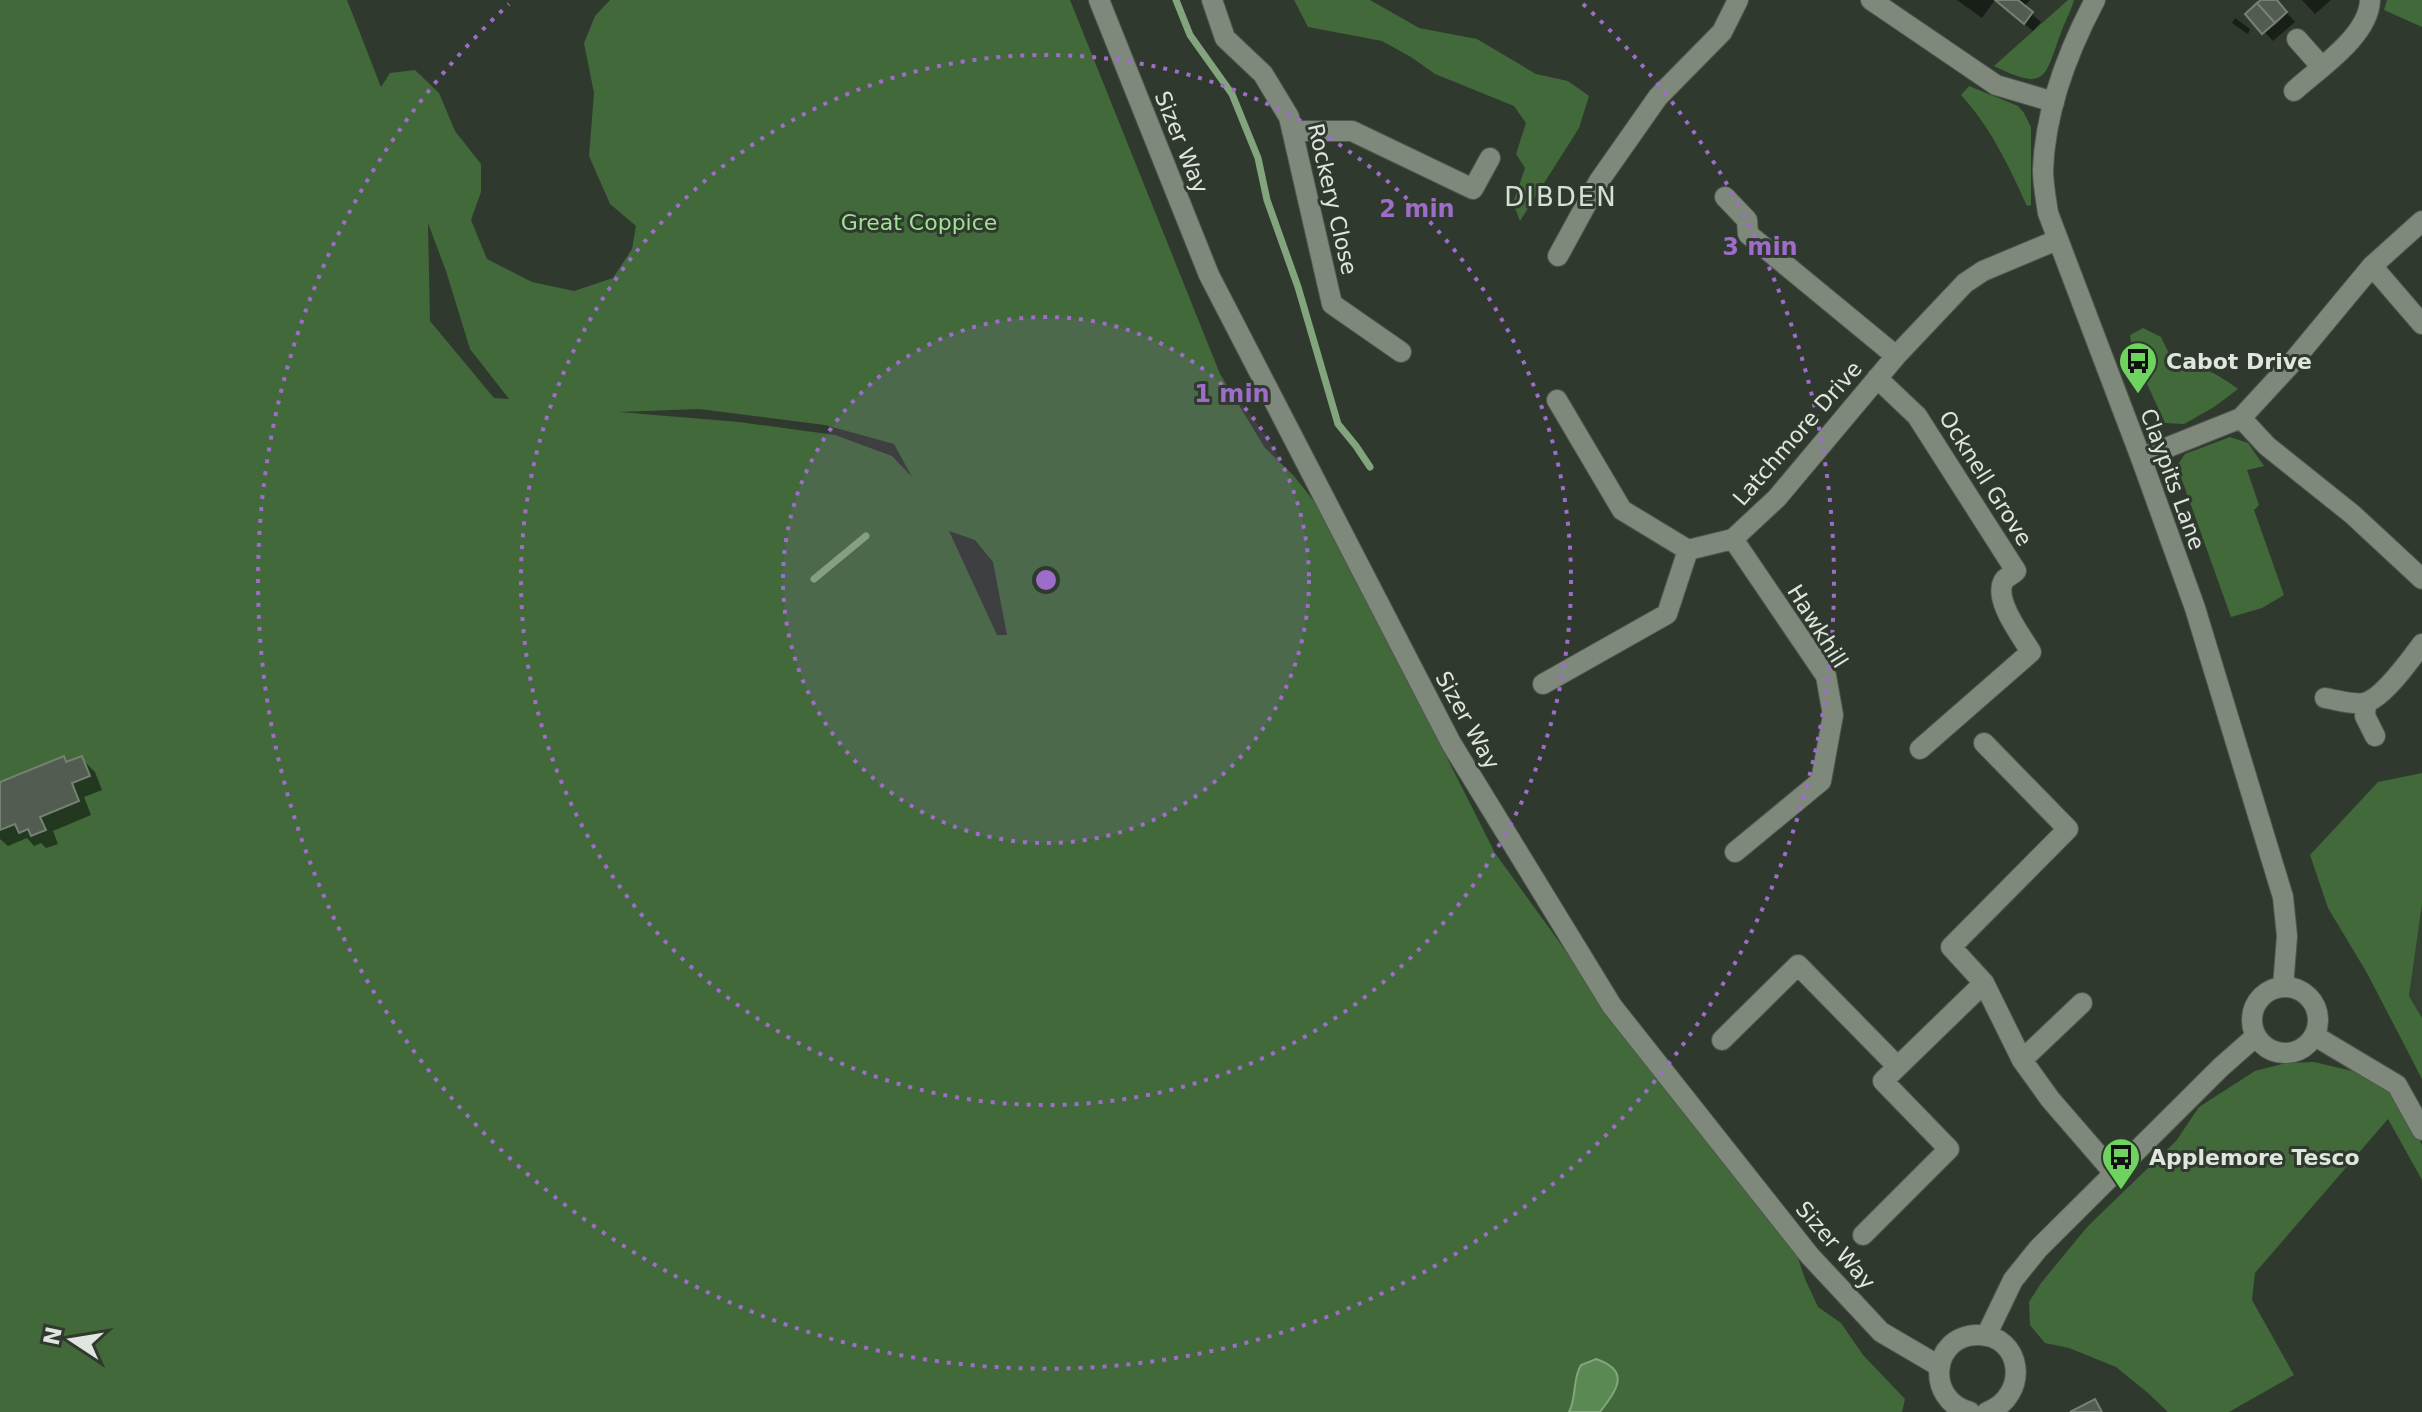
<svg xmlns="http://www.w3.org/2000/svg" width="2422" height="1412" viewBox="0 0 2422 1412" font-family="'DejaVu Sans',sans-serif">
<style>
.built{fill:#344232}
.green{fill:#41693a;fill-rule:evenodd}
.water{fill:#5b8953;stroke:#83a57d;stroke-width:2}
.shadow{fill:#0007}
.lines{fill:none;stroke-linecap:round;stroke-linejoin:round}
.stream{stroke:#83a57d;stroke-width:7}
.building{fill:#525c50;stroke:#768174;stroke-width:2}
.minor-casing{stroke:#50584e;stroke-width:22}
.tertiary-casing{stroke:#50584e;stroke-width:22}
.minor{stroke:#7e897c;stroke-width:20}
.tertiary{stroke:#7e897c;stroke-width:20}
.ring{fill:none;stroke:#9e6dca;stroke-width:4;stroke-dasharray:4 8}
.labels{text-anchor:middle;stroke-width:6;stroke-linejoin:round;paint-order:stroke}
.street-label{font-size:22px;fill:#e0e6df;stroke:#30392e}
.park-label{font-size:22px;fill:#9fe294;stroke:#30392e}
.poi-label{font-size:22px;font-weight:bold;fill:#e0e6df;stroke:#30392e;text-anchor:start}
.quarter-label{font-size:26px;letter-spacing:2px;fill:#d5e2d3;stroke:#30392e}
.centre{fill:#9e6dca;stroke:#30392e;stroke-width:4}
.ring-label{font-size:24px;text-anchor:middle;font-weight:bold;fill:#9e6dca;stroke:#30392e;stroke-width:6;stroke-linejoin:round;paint-order:stroke}
</style>
<rect width="100%" height="100%" fill="#30392e"/>
<path class="built" d="M 2422,904 L 2422,1018 L 2409,996 Z"/>
<path class="green" d="M 0,0 L 347,0 L 381,87 L 390,73 L 415,70 L 439,93 L 455,131 L 481,164 L 481,192 L 471,220 L 487,259 L 532,282 L 574,291 L 613,278 L 632,249 L 636,226 L 610,204 L 589,156 L 594,93 L 584,43 L 595,16 L 610,0 L 1070,0 L 1220,374 L 1265,448 L 1294,476 L 1324,514 L 1495,853 L 1654,1073 L 1796,1252 L 1805,1279 L 1818,1307 L 1841,1323 L 1863,1355 L 1905,1399 L 1902,1412 L 0,1412 ZM 428,223 L 446,271 L 470,349 L 509,399 L 494,398 L 430,321 ZM 699,409 L 825,425 L 894,444 L 912,477 L 892,456 L 835,435 L 739,422 L 619,412 ZM 949,531 L 975,540 L 993,562 L 1007,635 L 997,635 Z
M 1294,0 L 1370,0 L 1419,28 L 1477,39 L 1536,74 L 1568,81 L 1589,96 L 1579,128 L 1520,221 L 1513,203 L 1525,168 L 1516,154 L 1526,123 L 1514,106 L 1435,74 L 1411,57 L 1382,41 L 1308,27 Z
M 2068,0 L 2074,0 C 2071,11 2066,19 2062,30 C 2044,76 2049,93 1994,66 Z
M 2387,0 L 2422,0 L 2422,27 L 2384,10 Z
M 1969,86 L 2018,106 L 2024,113 L 2031,127 L 2031,205 L 2027,206 C 2009,166 1991,128 1961,95 Z
M 2143,328 L 2161,337 L 2173,362 C 2202,366 2215,372 2238,389 L 2214,407 L 2184,424 L 2165,423 L 2132,351 L 2130,335 Z
M 2230,437 L 2248,443 L 2264,466 L 2247,470 L 2259,505 L 2254,510 L 2284,595 L 2262,608 L 2231,617 L 2177,466 L 2185,454 Z
M 2422,773 L 2422,904 L 2409,996 L 2422,1018 L 2422,1079 L 2367,973 L 2328,908 L 2310,855 L 2378,782 Z
M 2314,1062 L 2365,1074 L 2399,1099 L 2422,1145 L 2422,1180 L 2388,1119 L 2255,1273 L 2252,1300 L 2294,1375 L 2229,1412 L 2168,1412 L 2148,1393 L 2116,1367 L 2069,1348 L 2045,1343 L 2030,1325 L 2029,1302 L 2041,1283 L 2088,1226 L 2176,1141 L 2199,1107 L 2255,1071 L 2286,1063 Z"/>
<path class="water" d="M 1596,1359 C 1632,1371 1616,1391 1600,1412 L 1569,1412 C 1577,1397 1572,1380 1581,1365 Z"/>
<path class="shadow" d="M 1957,0 L 1995,0 L 1982,18 Z
M 1996,0 L 2030,0 L 2024,7 L 2041,22 L 2033,31 Z
M 2264,0 L 2275,0 L 2295,22 L 2273,41 L 2248,14 Z
M 2302,0 L 2331,0 L 2315,14 Z
M 2235,18 L 2250,29 L 2248,34 L 2232,23 Z
M 63,758 L 68,763 L 81,758 L 95,772 L 102,790 L 84,797 L 91,815 L 53,831 L 58,844 L 46,848 L 41,843 L 34,846 L 27,838 L 8,846 L 0,839 L 0,784 Z"/>
<g class="lines">
<path class="stream" d="M 1176,0 L 1190,35 L 1232,94 L 1258,158 L 1267,200 L 1298,287 L 1338,424 L 1356,446 L 1370,467
M 814,579 L 866,536"/>
</g>
<path class="building" d="M 1995,0 L 2018,0 L 2033,12 L 2024,24 Z
M 2261,0 L 2277,0 L 2287,12 L 2275,23 L 2257,3 Z
M 2257,3 L 2275,23 L 2262,34 L 2245,14 Z
M 64,756 L 66,762 L 82,756 L 90,776 L 72,783 L 79,801 L 40,817 L 46,830 L 31,836 L 28,829 L 19,833 L 15,824 L 0,830 L 0,782 Z
M 2095,1399 L 2102,1412 L 2070,1412 Z"/>
<g class="lines">
<defs>
<path id="minor" d="M 1212,0 L 1225,38 L 1263,74 L 1289,117 L 1332,304 L 1401,352
M 1871,0 L 1996,85 L 2054,102
M 2297,39 L 2321,66
M 2294,91 C 2319,68 2369,36 2370,0
M 1292,131 L 1352,131 L 1473,189 L 1490,158
M 1725,197 L 1747,220 L 1748,234 L 1896,356
M 1558,256 L 1599,181 L 1658,97 L 1722,32 L 1738,0
M 2372,266 L 2422,324
M 1877,378 L 1917,416 L 2016,571 C 2016,572 2006,578 2005,579 C 1991,597 2021,635 2031,652 L 1920,749
M 1557,400 L 1622,510 L 1688,550 L 1733,539 L 1777,498 L 1896,356 L 1965,283 L 1983,271 L 2057,240
M 2241,418 L 2267,446 L 2352,514 L 2422,579
M 2141,458 L 2241,418 L 2289,366 L 2372,266 L 2422,221
M 1733,539 L 1826,676 L 1833,715 L 1821,781 L 1735,852
M 1543,684 L 1667,614 L 1688,550
M 2325,698 C 2337,700 2351,705 2364,703 C 2383,699 2410,660 2422,644
M 2366,703 L 2365,716 L 2375,736
M 1984,743 L 2068,829 L 1951,947 L 1984,983 L 2022,1060 L 2050,1099 L 2114,1173
M 2315,1036 L 2397,1085 L 2422,1130
M 1722,1040 L 1798,965 L 1897,1066
M 2022,1060 L 2082,1003
M 1863,1235 L 1949,1149 L 1883,1081 L 1984,983"/>
<path id="tertiary" d="M 1099,0 L 1209,275 L 1451,743 L 1612,1006 L 1810,1256 L 1881,1332 L 1939,1366
M 2095,0 C 2068,51 2045,111 2043,170 C 2043,184 2046,199 2048,213 L 2141,458 L 2195,608 L 2283,897 L 2287,936 L 2283,987
M2252 1020a33 33 0 1 1 66 0a33 33 0 1 1-66 0Z
M 1986,1336 L 2013,1280 L 2038,1249 L 2221,1067 L 2255,1037
M 1970,1412 C 1925,1400 1931,1336 1977,1335 C 2023,1334 2030,1396 1987,1412"/>
</defs>
<use href="#minor" class="minor-casing"/>
<use href="#tertiary" class="tertiary-casing"/>
<use href="#minor" class="minor"/>
<use href="#tertiary" class="tertiary"/>
</g>
<circle cx="1046" cy="580" r="263" fill="#9e6dca" fill-opacity=".12"/>
<g class="ring">
<circle cx="1046" cy="580" r="263"/>
<circle cx="1046" cy="580" r="525"/>
<path d="M1583 4A788 788 0 1 1 509 4"/>
</g>
<defs>
<symbol id="bus-pin" viewBox="-11 -11 22 30"><path d="M0 17L-7.5 6A9.5 9.5 0 1 1 7.5 6Z" fill="#6fd360" stroke="#30392e"/><path d="M-5-6H5V4H4V6H2V4H-2V6H-4V4H-5ZM-3.5-4V0h7V-4ZM-3.5 1.2v1.5H-2V1.2ZM2 1.2v1.5H3.5V1.2Z" fill="#111"/></symbol>
</defs>
<g fill-rule="evenodd">
<use href="#bus-pin" x="2116" y="339" width="44" height="60"/>
<use href="#bus-pin" x="2099" y="1135" width="44" height="60"/>
</g>
<g class="labels">
<g class="street-label">
<text transform="translate(1182 142) rotate(68)" y="8">Sizer Way</text>
<text transform="translate(1333 199) rotate(77)" y="8">Rockery Close</text>
<text transform="translate(1797 433) rotate(-49)" y="8">Latchmore Drive</text>
<text transform="translate(1986 478) rotate(58)" y="8">Ocknell Grove</text>
<text transform="translate(2173 479) rotate(70)" y="8">Claypits Lane</text>
<text transform="translate(1818 626) rotate(58)" y="8">Hawkhill</text>
<text transform="translate(1468 720) rotate(61)" y="8">Sizer Way</text>
<text transform="translate(1836 1245) rotate(49)" y="8">Sizer Way</text>
</g>
<g class="park-label">
<text x="919" y="230">Great Coppice</text>
</g>
<g class="poi-label">
<text x="2166" y="369">Cabot Drive</text>
<text x="2149" y="1165">Applemore Tesco</text>
</g>
<g class="quarter-label">
<text x="1561" y="206">DIBDEN</text>
</g>
</g>
<circle cx="1046" cy="580" r="12" class="centre"/>
<g class="ring-label">
<text x="1417" y="217">2 min</text>
<text x="1760" y="255">3 min</text>
<text x="1232" y="402">1 min</text>
</g>
<g transform="translate(72 1340) rotate(282)" stroke="#30392e" stroke-width="6" paint-order="stroke">
<path d="M0-6L14 30L0 20L-14 30Z" fill="#e0e6df"/>
<text y="-12" font-size="22" font-weight="bold" text-anchor="middle" fill="#e0e6df">N</text>
</g>
</svg>
